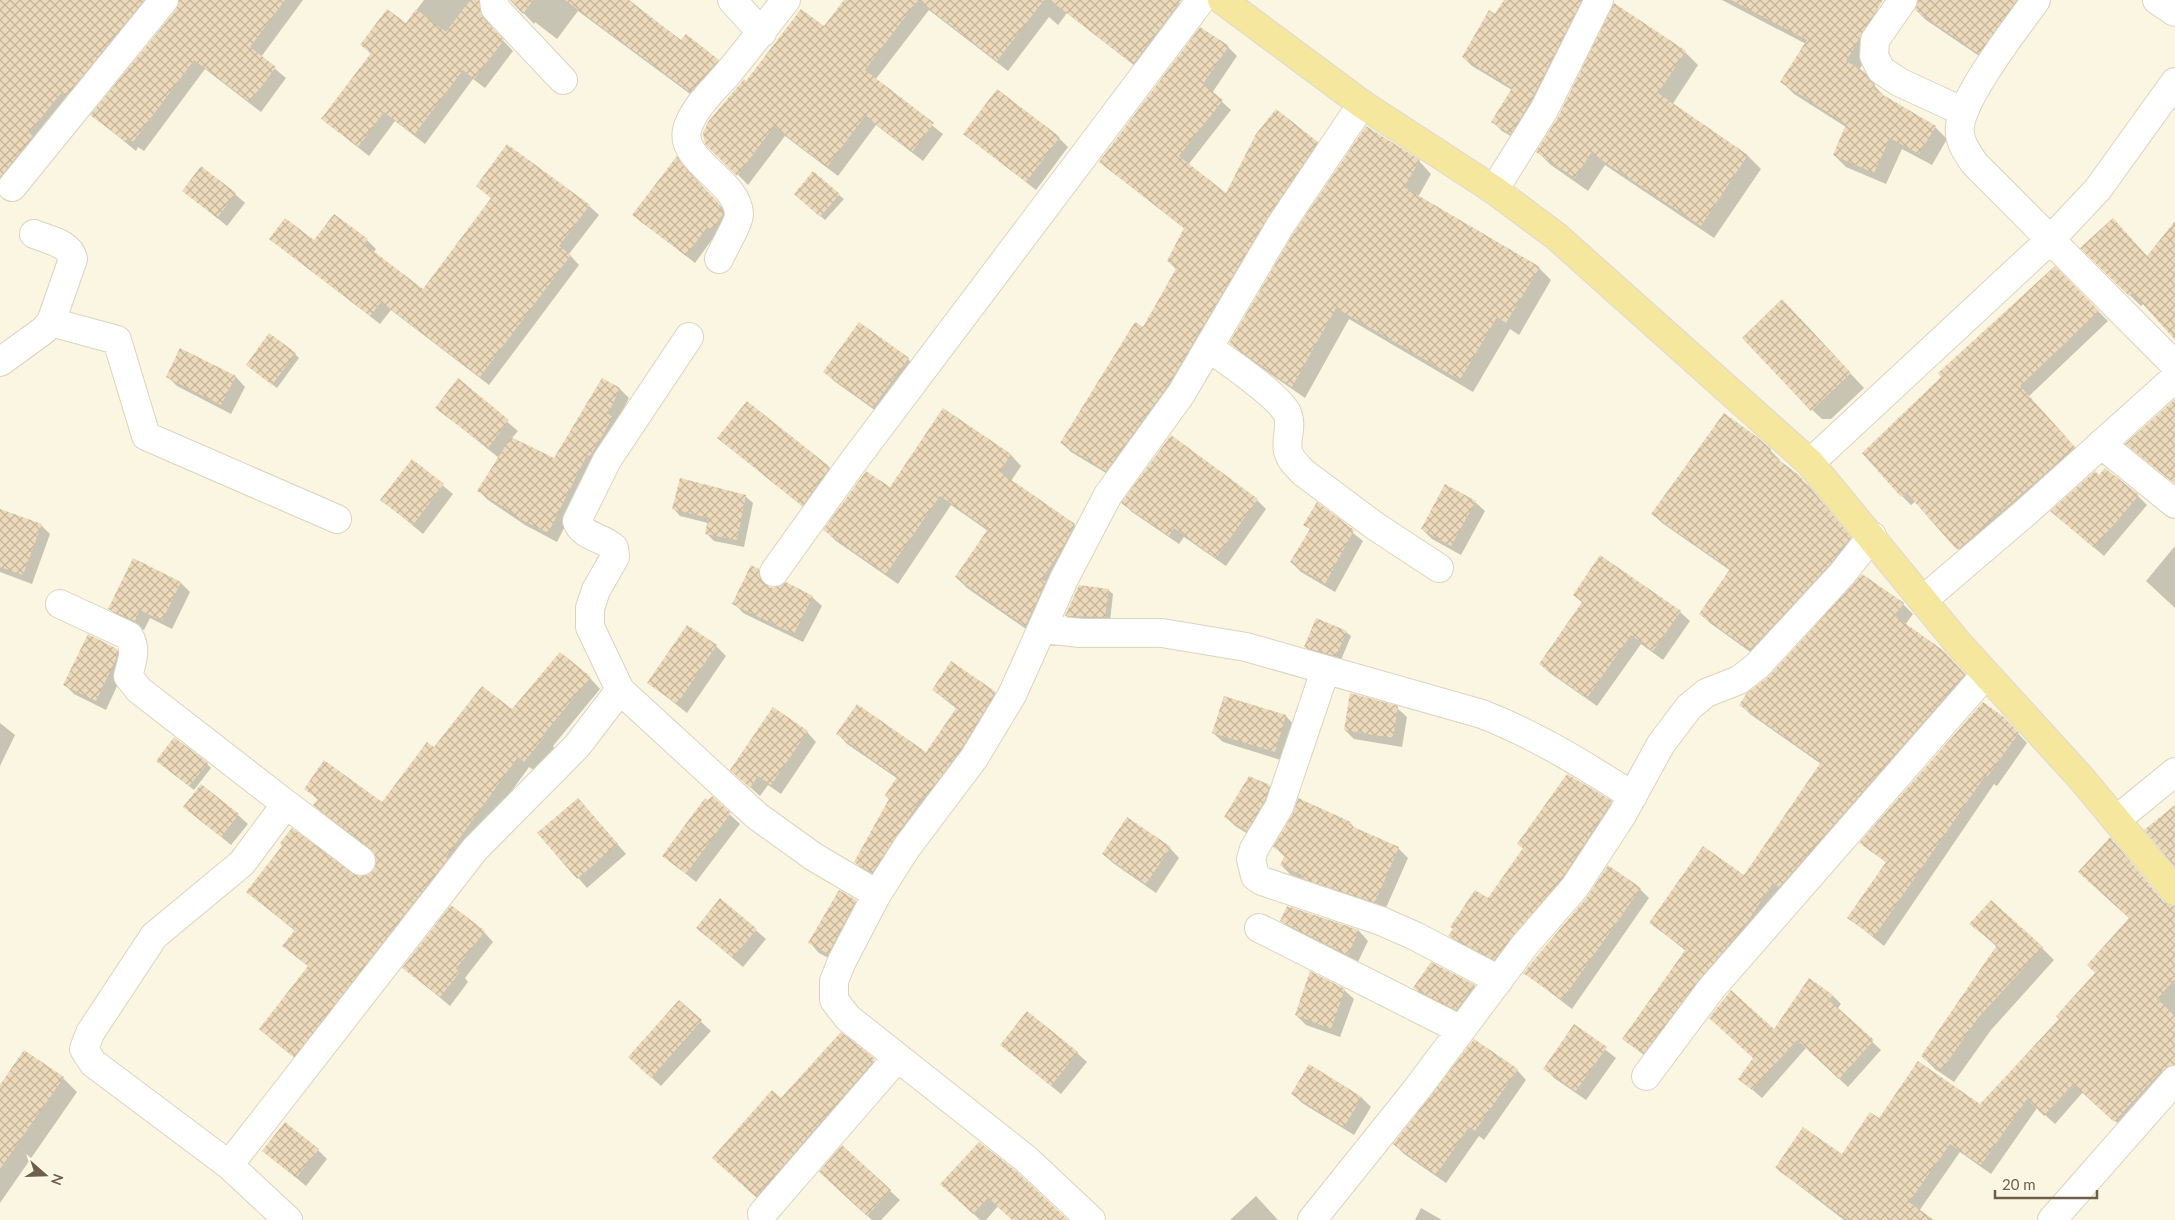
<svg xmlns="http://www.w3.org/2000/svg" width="2175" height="1220" viewBox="0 0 2175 1220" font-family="Lato,sans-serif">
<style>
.shadow{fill:#0003}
.building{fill:url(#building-cross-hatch)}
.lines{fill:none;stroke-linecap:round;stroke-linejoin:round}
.minor-casing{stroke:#ddd3be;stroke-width:30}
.major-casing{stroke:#dcd9d4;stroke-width:30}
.minor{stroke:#fff;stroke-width:28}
.major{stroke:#f5e79d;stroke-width:28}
</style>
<defs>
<pattern id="building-cross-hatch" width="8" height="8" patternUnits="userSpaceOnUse" patternTransform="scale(1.25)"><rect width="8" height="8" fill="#eddabb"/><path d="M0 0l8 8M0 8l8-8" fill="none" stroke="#c4b49a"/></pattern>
</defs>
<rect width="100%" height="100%" fill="#faf6e1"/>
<path class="shadow" d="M 0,0 L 163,0 L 0,190 Z
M 180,0 L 303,0 L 261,57 L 286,78 L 261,112 L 205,69 L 144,151 L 138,147 L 136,151 L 92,115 L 177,10 Z
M 424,0 L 493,0 L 489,21 L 494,31 L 513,51 L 485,88 L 473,79 L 425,144 L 395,121 L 369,156 L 322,119 L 371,54 L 362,44 L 406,24 Z
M 511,0 L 627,0 L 681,42 L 718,61 L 728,71 L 701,102 L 578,11 L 557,39 L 535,22 L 534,24 Z
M 846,0 L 1176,0 L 1190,13 L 1144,73 L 1067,13 L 1058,25 L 1049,17 L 1008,71 L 929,10 L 875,80 L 943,134 L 923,161 L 876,125 L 838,176 L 785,136 L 748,185 L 707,143 L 747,83 L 824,28 Z
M 1505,0 L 1591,0 L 1521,142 L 1502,131 L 1493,122 L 1512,90 L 1472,66 L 1463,57 Z
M 1722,0 L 1863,0 L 1877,9 L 1889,20 L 1859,70 L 1886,98 L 1935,127 L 1947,139 L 1932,165 L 1902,149 L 1886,184 L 1846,167 L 1834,155 L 1846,127 L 1794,94 L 1782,82 L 1806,44 Z
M 1923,0 L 2033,0 L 1988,62 L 1926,20 L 1916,10 Z
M 1228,47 L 1237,56 L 1212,93 L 1231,110 L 1188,165 L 1227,195 L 1317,143 L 1326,152 L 1116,479 L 1071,452 L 1062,443 L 1143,328 L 1177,270 L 1168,261 L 1185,229 L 1100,162 Z
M 1685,52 L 1698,65 L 1672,105 L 1748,156 L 1761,169 L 1714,238 L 1605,165 L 1588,191 L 1551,165 L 1538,152 Z
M 965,134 L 1059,138 L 1068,147 L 1036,190 Z
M 677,158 L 725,211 L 730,223 L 720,238 L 716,234 L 695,263 L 633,214 Z
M 1419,161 L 1431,174 L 1418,197 L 1539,268 L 1551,280 L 1519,335 L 1510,329 L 1473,392 L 1349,319 L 1305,398 L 1243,355 L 1231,343 Z
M 478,186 L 589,206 L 599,215 L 569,254 L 579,265 L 489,385 L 391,310 L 380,324 L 271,239 L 314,242 L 367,240 L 376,249 L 373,253 L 423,291 L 492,199 Z
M 184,191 L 235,194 L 245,203 L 227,226 Z
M 839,195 L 844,199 L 825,220 L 800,198 Z
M 2175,223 L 2175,338 L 2144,303 L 2141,306 L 2082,248 L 2148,258 Z
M 2055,268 L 2108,321 L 2029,396 L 2083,457 L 1968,559 L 1916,501 L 1911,505 L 1902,496 Z
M 1796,315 L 1864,388 L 1831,419 L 1822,419 L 1807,405 Z
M 181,350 L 236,377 L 245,387 L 231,414 L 177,386 L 168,377 Z
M 295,354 L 299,358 L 277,388 L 252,369 Z
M 908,359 L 917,368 L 883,416 L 834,381 L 825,372 Z
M 458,380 L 518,431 L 511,439 L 554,460 L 602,380 L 620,389 L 629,398 L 557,542 L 525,525 L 488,500 L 479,491 L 499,458 L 437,408 Z
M 944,409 L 1011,455 L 1021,466 L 1011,481 L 1074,525 L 1085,536 L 1036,636 L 967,588 L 956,577 L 988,531 L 951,505 L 898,584 L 836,541 L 825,530 L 890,489 Z
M 719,438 L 829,468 L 839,477 L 812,514 Z
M 1770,450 L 1780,460 L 1779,461 L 1809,486 L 1860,548 L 1760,659 L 1710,623 L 1701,614 L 1731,571 L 1662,523 L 1653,514 Z
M 412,460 L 453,494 L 423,534 L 382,500 Z
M 2099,476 L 2138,496 L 2147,505 L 2104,556 L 2052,511 Z
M 745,496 L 753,503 L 744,547 L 714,541 L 706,533 L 708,523 L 680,516 L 673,508 Z
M 1257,500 L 1266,509 L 1226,566 L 1184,537 L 1179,544 L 1132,512 L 1123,503 Z
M 1475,502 L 1485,511 L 1461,555 L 1432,539 L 1422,529 Z
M 1317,504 L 1363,541 L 1335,592 L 1301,572 L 1291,562 L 1311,530 L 1305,524 Z
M 0,510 L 41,525 L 50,534 L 32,584 L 0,572 Z
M 2175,546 L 2175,608 L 2146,581 Z
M 134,560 L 181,583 L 190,592 L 172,629 L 150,618 L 144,630 L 119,618 L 110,609 Z
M 758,570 L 768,580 L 768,587 L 812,597 L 822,606 L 803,642 L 743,613 L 734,603 Z
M 1862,575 L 1903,604 L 1913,614 L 1905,625 L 1953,662 L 1974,684 L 1653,1062 L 1624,1039 L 1686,951 L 1651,923 L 1745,877 L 1821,764 L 1750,714 L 1741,705 L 1769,678 Z
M 1108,590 L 1113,594 L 1110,621 L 1070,620 L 1066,615 Z
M 1574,595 L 1680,612 L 1690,621 L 1663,660 L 1641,644 L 1597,706 L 1550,673 L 1540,664 L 1583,603 Z
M 688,627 L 716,646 L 726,656 L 687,713 L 649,683 Z
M 1346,632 L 1351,636 L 1341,660 L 1310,651 L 1305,647 Z
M 117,650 L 126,660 L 125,669 L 106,710 L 74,694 L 65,685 Z
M 590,678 L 600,689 L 553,746 L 554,748 L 535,771 L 529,767 L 456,868 L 305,1066 L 271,1039 L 260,1029 L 309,967 L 284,945 L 295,931 L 248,892 L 368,876 L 374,872 L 378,864 L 376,854 L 325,815 L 314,805 L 318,800 L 306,789 L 383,804 L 434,749 L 512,711 Z
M 933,690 L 995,693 L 1004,702 L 882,881 L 865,871 L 855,862 L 890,799 L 898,779 L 847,744 L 838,734 L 927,754 L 957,709 Z
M 1224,697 L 1286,716 L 1295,726 L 1284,761 L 1223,742 L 1213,733 Z
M 1397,708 L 1407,717 L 1402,747 L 1354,739 L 1345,730 Z
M 773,709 L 807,732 L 816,742 L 781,794 L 768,785 L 760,796 L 741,779 Z
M 0,723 L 15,735 L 0,766 Z
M 2013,728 L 2027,743 L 1997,786 L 1994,784 L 1884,946 L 1849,918 L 1887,863 L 1861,843 Z
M 207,764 L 211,768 L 194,790 L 162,765 Z
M 1269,786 L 1279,796 L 1256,839 L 1235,826 L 1226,817 Z
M 712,798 L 740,824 L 696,882 L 664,856 Z
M 578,799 L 626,854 L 587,888 L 539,833 Z
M 1611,802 L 1620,812 L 1504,968 L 1459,945 L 1450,936 L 1488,900 L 1524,849 L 1519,844 Z
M 185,807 L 238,815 L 248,824 L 231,845 Z
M 1350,823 L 1356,829 L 1398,848 L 1408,858 L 1385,910 L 1307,882 L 1291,875 L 1281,865 L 1285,857 L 1275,847 Z
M 1170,848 L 1179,858 L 1156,893 L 1113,863 L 1103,854 Z
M 2119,848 L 2166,905 L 2175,907 L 2175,1078 L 2125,1130 L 2083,1092 L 2055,1124 L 2037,1108 L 1991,1174 L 1960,1152 L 1919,1211 L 1928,1220 L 1844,1220 L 1776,1168 L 1842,1156 L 1879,1120 L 1980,1106 L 2060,1019 L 2096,973 L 2130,919 Z
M 1640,889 L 1649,898 L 1572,1009 L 1525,973 Z
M 720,900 L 766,939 L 743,967 L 697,928 Z
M 855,901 L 865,910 L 838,963 L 819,953 L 810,943 Z
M 1288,908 L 1359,931 L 1368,941 L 1357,964 L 1291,930 L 1282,921 Z
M 1971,924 L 2042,948 L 2054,960 L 1991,1030 L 1954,1082 L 1935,1069 L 1922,1056 L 1997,947 Z
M 484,932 L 493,942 L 465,978 L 468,982 L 450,1006 L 404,968 Z
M 1431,964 L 1474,986 L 1484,995 L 1466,1019 L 1424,998 L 1415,988 Z
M 1809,980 L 1833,996 L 1841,1004 L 1837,1009 L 1881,1050 L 1848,1087 L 1806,1048 L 1762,1098 L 1740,1079 Z
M 1344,990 L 1354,999 L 1340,1037 L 1306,1025 L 1296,1015 Z
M 679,1002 L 711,1031 L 661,1086 L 640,1067 Z
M 1575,1026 L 1616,1058 L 1586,1100 L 1554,1078 L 1545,1068 Z
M 841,1034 L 884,1070 L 766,1206 L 723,1167 Z
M 1001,1045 L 1077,1053 L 1087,1062 L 1061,1094 Z
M 1309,1066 L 1362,1098 L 1371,1107 L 1354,1135 L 1302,1103 L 1292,1093 Z
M 1517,1070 L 1526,1080 L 1484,1140 L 1479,1136 L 1446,1183 L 1404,1154 L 1394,1144 Z
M 63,1078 L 77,1092 L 0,1203 L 0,1087 Z
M 842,1147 L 900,1200 L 881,1220 L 872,1220 L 830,1181 Z
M 318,1150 L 327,1159 L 306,1186 L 264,1151 Z
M 942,1184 L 1066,1220 L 1013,1220 L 998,1206 L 986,1220 L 980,1220 Z
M 1256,1196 L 1278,1220 L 1230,1220 Z
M 1421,1208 L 1442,1220 L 1415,1220 Z"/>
<path class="building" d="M 0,0 L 144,0 L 66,96 L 61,93 L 29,133 L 33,136 L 0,177 Z
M 179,0 L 285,0 L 250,47 L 276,67 L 250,102 L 194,60 L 133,142 L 128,138 L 125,141 L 90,115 L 176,10 Z
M 470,0 L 479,0 L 483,18 L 504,40 L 474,79 L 463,70 L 414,135 L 384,112 L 358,147 L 321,119 L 371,53 L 360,45 L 387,9 L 406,23 L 416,9 L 446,32 Z
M 510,0 L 533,0 L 523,14 Z
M 565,0 L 629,0 L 681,40 L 686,34 L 719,60 L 690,92 Z
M 844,0 L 1044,0 L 997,61 L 918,0 L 865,70 L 934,123 L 912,152 L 865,116 L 827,167 L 774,126 L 737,176 L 705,144 L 703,133 L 708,122 L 744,79 L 746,81 L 801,9 L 824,26 Z
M 1050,0 L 1181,0 L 1133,64 Z
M 1504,0 L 1582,0 L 1530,102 L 1511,134 L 1491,122 L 1512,88 L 1462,57 L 1489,10 L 1495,14 Z
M 1731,0 L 1883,0 L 1846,61 L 1865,72 L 1875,85 L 1873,89 L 1936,126 L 1919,154 L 1890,138 L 1874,173 L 1833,155 L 1846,124 L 1780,82 L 1807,40 Z
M 1918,0 L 2017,0 L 1979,54 L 1915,10 Z
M 1614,3 L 1686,51 L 1658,93 L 1748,155 L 1701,226 L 1591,153 L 1575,178 L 1536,152 L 1558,117 Z
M 1200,27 L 1229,46 L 1203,84 L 1223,100 L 1179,156 L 1226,193 L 1256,134 L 1276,109 L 1318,142 L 1267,218 L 1168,385 L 1106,471 L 1060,443 L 1135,322 L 1143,327 L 1177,267 L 1167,261 L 1184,228 L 1099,162 Z
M 997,89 L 1060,137 L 1026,182 L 963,134 Z
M 1366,126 L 1420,160 L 1404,187 L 1540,267 L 1506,323 L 1497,317 L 1460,380 L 1336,308 L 1292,387 L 1229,343 L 1293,234 Z
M 507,144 L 590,205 L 559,246 L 571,255 L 480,377 L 381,302 L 370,316 L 269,239 L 285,218 L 314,240 L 334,214 L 368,239 L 364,244 L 423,289 L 491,198 L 476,186 Z
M 677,156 L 688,172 L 717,201 L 723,214 L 711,231 L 707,227 L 686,256 L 632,215 Z
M 201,166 L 236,193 L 217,218 L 182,191 Z
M 813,171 L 840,194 L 820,217 L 794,194 Z
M 2113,218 L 2147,256 L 2175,221 L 2175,340 L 2133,293 L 2129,296 L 2080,248 Z
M 2055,266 L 2099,311 L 2020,386 L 2075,447 L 1957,550 L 1906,492 L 1901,497 L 1862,453 L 1941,377 L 1938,373 Z
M 1782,299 L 1851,373 L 1811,411 L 1742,338 Z
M 859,322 L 909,358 L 873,407 L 823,372 Z
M 269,333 L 296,353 L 272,385 L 246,365 Z
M 180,348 L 236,376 L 221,405 L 166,377 Z
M 458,378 L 509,420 L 488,448 L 435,408 Z
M 602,378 L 620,388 L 608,414 L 613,417 L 590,456 L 587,455 L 548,533 L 514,516 L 515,514 L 477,491 L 511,437 L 554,458 Z
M 2175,399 L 2175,484 L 2125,444 Z
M 747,401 L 830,467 L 802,506 L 717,438 Z
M 943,408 L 1011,454 L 1000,472 L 1075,524 L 1060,552 L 1041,580 L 1046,581 L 1025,626 L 955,577 L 988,529 L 940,496 L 886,574 L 823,530 L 866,471 L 890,487 Z
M 1724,413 L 1757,437 L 1771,449 L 1769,453 L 1799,475 L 1818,498 L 1817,500 L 1825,505 L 1851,537 L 1830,564 L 1750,650 L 1699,614 L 1730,569 L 1651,514 Z
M 1171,435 L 1258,499 L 1216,558 L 1174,528 L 1169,536 L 1121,503 Z
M 412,459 L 444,484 L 413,525 L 380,500 Z
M 2105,468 L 2139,495 L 2094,548 L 2050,511 L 2095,471 L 2099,475 Z
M 680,478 L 746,495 L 737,540 L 705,534 L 708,518 L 672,509 Z
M 1445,484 L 1476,501 L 1451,546 L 1421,529 Z
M 1317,502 L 1354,530 L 1325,584 L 1290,562 L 1310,529 L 1303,525 Z
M 0,509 L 42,524 L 23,575 L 0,567 Z
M 1600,555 L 1681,611 L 1653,651 L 1631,635 L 1587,698 L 1539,664 L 1582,602 L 1573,595 Z
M 133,558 L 181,582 L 162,621 L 140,610 L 135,621 L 108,609 Z
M 751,565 L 759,569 L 760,578 L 765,585 L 773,588 L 786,582 L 813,596 L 794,634 L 732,604 Z
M 1862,574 L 1904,603 L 1895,616 L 1944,651 L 1965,674 L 1779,887 L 1773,883 L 1746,924 L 1699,980 L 1643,1054 L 1622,1039 L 1686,949 L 1649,923 L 1703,846 L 1744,875 L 1821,762 L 1739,705 L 1747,693 L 1768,677 Z
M 1079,585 L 1109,589 L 1105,617 L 1065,616 Z
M 1316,618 L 1347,631 L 1336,656 L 1304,647 Z
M 687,625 L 717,645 L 677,704 L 647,683 Z
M 88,634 L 117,649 L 116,659 L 96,701 L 63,685 Z
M 560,652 L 591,677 L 543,735 L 545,736 L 524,762 L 518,757 L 446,857 L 448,858 L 294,1057 L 259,1029 L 308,966 L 282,946 L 295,930 L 246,892 L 282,846 L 280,843 L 292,828 L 359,876 L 367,875 L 374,870 L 376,862 L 375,855 L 371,849 L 313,805 L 318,799 L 304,789 L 324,760 L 382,802 L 427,742 L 434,747 L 482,686 L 512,709 Z
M 951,661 L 996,692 L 961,749 L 925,798 L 923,796 L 872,873 L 854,862 L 889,799 L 885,795 L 897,777 L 836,734 L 857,704 L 926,752 L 957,707 L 932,690 Z
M 1350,693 L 1398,706 L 1393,738 L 1344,730 Z
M 1224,696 L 1286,715 L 1275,752 L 1212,733 Z
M 1983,702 L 2004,717 L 2019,733 L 1987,777 L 1985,776 L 1874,937 L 1847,918 L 1886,862 L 1859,843 Z
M 773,707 L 808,731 L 771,785 L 758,776 L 750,788 L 730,770 Z
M 174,737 L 208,763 L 189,786 L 156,761 Z
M 1567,774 L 1612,801 L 1562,878 L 1494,960 L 1448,936 L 1453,929 L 1450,927 L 1475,890 L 1488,898 L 1523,848 L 1517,844 Z
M 1249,776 L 1270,785 L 1265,800 L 1247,831 L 1224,817 Z
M 201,784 L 239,814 L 221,837 L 183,807 Z
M 712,796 L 731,813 L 686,874 L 662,856 L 705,798 L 708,800 Z
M 578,798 L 618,844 L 577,879 L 537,833 Z
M 1298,798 L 1351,822 L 1349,825 L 1399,847 L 1376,900 L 1373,902 L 1301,878 L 1302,875 L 1280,865 L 1285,855 L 1273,847 L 1292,815 Z
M 2175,805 L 2175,867 L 2144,830 Z
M 1127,817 L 1171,847 L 1146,884 L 1102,854 Z
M 2110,837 L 2163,901 L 2175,906 L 2175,979 L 2157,999 L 2175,1015 L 2175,1065 L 2161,1071 L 2114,1122 L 2073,1084 L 2044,1116 L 2027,1099 L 1981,1165 L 1950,1144 L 1909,1202 L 1934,1220 L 1848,1220 L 1775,1168 L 1803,1127 L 1842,1154 L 1870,1112 L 1879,1118 L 1918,1061 L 1980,1104 L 2059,1019 L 2056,1016 L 2095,973 L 2087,965 L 2129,918 L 2078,872 Z
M 1608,865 L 1641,888 L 1562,1000 L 1523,973 L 1587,897 Z
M 839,890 L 856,900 L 828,954 L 808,943 Z
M 720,898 L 757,929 L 733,958 L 696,928 Z
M 1991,900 L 2043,947 L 1978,1018 L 1941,1071 L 1921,1056 L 1997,945 L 1969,924 Z
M 451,905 L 485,931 L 456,969 L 460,972 L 440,997 L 402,968 Z
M 1287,906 L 1359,930 L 1348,955 L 1280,921 Z
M 1431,962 L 1475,985 L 1456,1010 L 1413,988 Z
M 1310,971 L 1345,989 L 1331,1029 L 1295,1015 Z
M 1809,978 L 1833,995 L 1829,1000 L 1874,1040 L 1839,1079 L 1797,1040 L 1752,1090 L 1738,1079 L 1753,1058 L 1709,1018 L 1731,990 L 1774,1029 Z
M 679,1000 L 702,1020 L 651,1078 L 628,1057 Z
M 1027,1011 L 1078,1052 L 1051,1086 L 1000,1045 Z
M 1574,1024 L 1607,1047 L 1576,1091 L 1543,1069 Z
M 841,1032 L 875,1059 L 756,1197 L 712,1158 L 772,1090 L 781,1098 Z
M 1474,1039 L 1518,1069 L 1475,1131 L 1469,1127 L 1436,1175 L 1393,1144 Z
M 24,1050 L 64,1077 L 0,1169 L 0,1085 Z
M 1309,1064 L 1362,1097 L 1344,1127 L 1291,1094 Z
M 285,1122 L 319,1149 L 296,1178 L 262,1151 Z
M 979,1142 L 1016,1171 L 1068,1220 L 1012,1220 L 988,1198 L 973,1214 L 940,1184 Z
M 842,1145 L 891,1190 L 867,1216 L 819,1172 Z"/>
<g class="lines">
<defs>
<path id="minor" d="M 494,0 L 495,8 L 563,80
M 732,0 L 762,33
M 1903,0 L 1875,40 L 1874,56 L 1881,70 L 1899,82 L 1964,112
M 2036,0 C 2016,28 1965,93 1960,125 C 1958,140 1966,151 1974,163 L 2175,365
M 2157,0 L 2175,12
M 12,187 L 164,0
M 1494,190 L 1544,110 L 1599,0
M 719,259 C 723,249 739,223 739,214 C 738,181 680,162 687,130 C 693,107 715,89 729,72 C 749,48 767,24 786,0
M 51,322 L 117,340 L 146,436 L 337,519
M 689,337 L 607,460 L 577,521 C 582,537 603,537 614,548 L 615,557 L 596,590 L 590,608 L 590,627 L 620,690 L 757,816 L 814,857 L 877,894
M 1210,348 C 1229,363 1277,394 1287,413 C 1293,427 1285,438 1288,451 C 1290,460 1298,467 1304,473 L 1375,526 L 1439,568
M 0,362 L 44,330 L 51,322 L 73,259 C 70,243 48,240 34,234
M 2101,444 L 2175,504
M 1810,463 L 2051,239 L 2098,189 L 2175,82
M 774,572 L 850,466 L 1201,0
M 1923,600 L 2025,513 L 2175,378
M 60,604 L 129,636 C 137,650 132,661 128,676 L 139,690 L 286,804 L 242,863 L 154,936 L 90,1033 L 84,1049 L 93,1063 L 229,1165 L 288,1220
M 1042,629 L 1081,633 L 1162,633 L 1246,647 L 1482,714 C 1538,736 1582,764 1633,796
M 1325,671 L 1279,807 L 1254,849 L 1251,859 L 1255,876 L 1262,881 L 1381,921 L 1415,936 L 1499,980
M 286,804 L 361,861
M 2116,820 L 2175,772
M 1259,928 L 1461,1030
M 1646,1076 L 1711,989 L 1986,674
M 229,1165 L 475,849 L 577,746 L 620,690
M 762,1214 L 897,1058
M 1091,1220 L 1026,1159 L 848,1018 L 834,1000 L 834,981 L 842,961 L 877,894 L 907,847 L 974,758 L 1012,695 L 1064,579 L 1108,495 L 1181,394 L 1280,226 L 1362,104
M 1312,1220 L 1417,1089 L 1524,946 L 1575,887 L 1622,815 L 1661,744 L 1689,707 L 1706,693 L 1739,680 L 1757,666 L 1842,574 L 1872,536
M 2052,1220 L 2175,1080"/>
<path id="major" d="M 1222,0 L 1362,104 L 1494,190 L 1556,236 L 1810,463 L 1957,642 L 2081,778 L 2175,891"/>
</defs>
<use href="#minor" class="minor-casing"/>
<use href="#major" class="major-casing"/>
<use href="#minor" class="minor"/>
<use href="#major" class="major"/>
</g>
<g transform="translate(45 1175) rotate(110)" stroke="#fef9e7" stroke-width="4" paint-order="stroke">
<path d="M0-4L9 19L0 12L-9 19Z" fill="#6f5f4a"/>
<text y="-8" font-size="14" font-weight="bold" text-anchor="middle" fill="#6f5f4a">N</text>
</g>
<path d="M1995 1190v8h102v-8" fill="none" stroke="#6f5f4a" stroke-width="2.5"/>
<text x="2002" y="1190" font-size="15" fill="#6f5f4a" stroke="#fef9e7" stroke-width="4" paint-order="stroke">20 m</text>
</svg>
